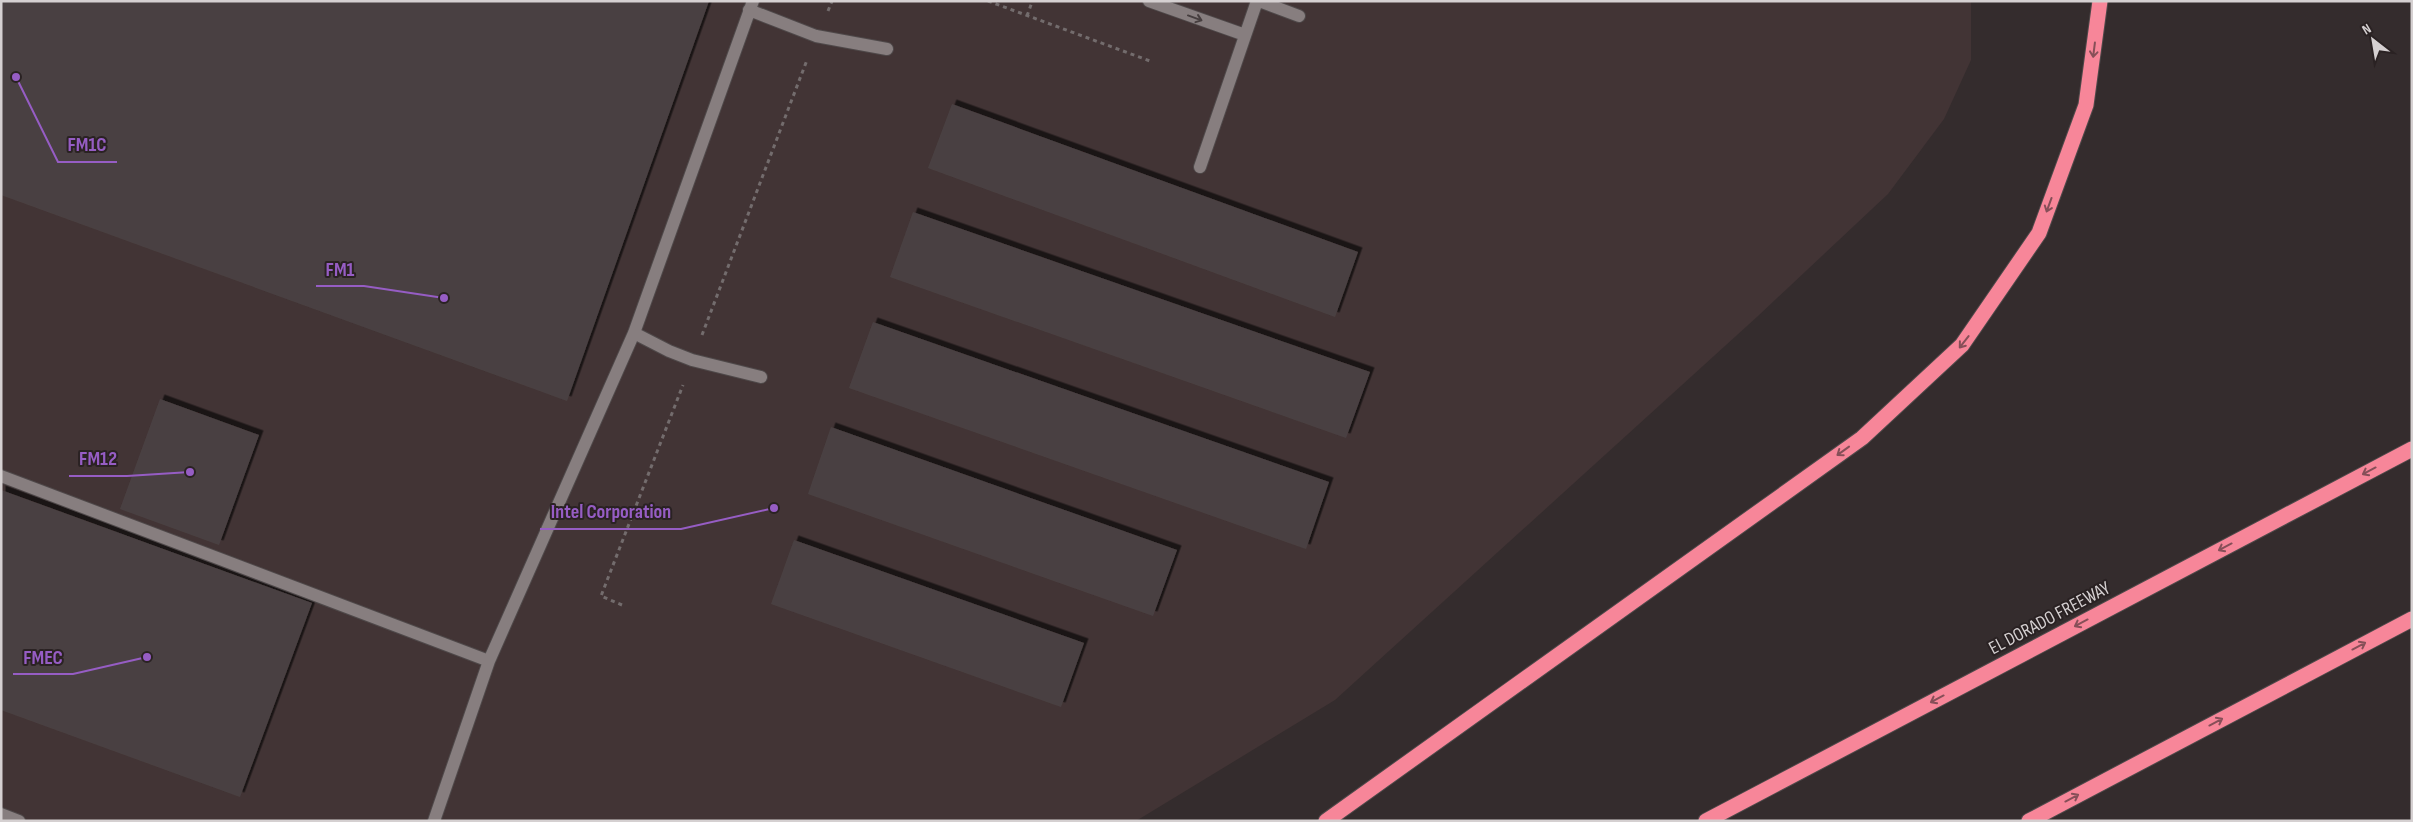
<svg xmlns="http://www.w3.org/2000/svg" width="2413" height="822" viewBox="0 0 2413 822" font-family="'Sofia Sans Condensed',sans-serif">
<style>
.built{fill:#423435}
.building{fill:#4a4142;filter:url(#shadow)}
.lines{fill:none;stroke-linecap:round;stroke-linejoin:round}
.service-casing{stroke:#4f494a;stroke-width:14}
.motorway-casing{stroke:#4f494a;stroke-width:17}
.path{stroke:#736c6d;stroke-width:3;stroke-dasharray:4 4;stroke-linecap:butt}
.service{stroke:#877e7f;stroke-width:12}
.motorway{stroke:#f78699;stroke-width:15}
.oneway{stroke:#463e3f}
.oneway2{stroke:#864f58}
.labels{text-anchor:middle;stroke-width:4;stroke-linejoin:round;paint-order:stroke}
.street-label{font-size:19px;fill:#d5d0d1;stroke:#2a2223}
.leader{fill:none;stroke:#965dc4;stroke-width:2}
.callout-dot{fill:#965dc4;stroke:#2a2223;stroke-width:2}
.callout-label{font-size:20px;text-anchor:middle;font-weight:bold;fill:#965dc4;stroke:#2a2223;stroke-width:4;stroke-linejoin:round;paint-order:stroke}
</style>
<defs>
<filter id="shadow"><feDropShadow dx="4.5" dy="-4.5" stdDeviation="0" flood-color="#0009"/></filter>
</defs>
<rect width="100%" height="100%" fill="#342c2d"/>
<path class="built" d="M 1,1 L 1971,1 L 1971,60 L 1944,119 L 1888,194 L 1758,316 L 1335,700 L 1136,821 L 1,821 Z"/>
<path class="building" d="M 1,1 L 709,1 L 567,401 L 1,195 Z
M 952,104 L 1358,252 L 1335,317 L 928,168 Z
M 913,212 L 1370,372 L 1346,438 L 890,277 Z
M 873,322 L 1329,482 L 1306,549 L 849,388 Z
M 160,399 L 259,435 L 219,545 L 120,509 Z
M 831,427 L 1177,550 L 1153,616 L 808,494 Z
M 1,490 L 312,603 L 240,797 L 1,710 Z
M 794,540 L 1084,643 L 1061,707 L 771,604 Z"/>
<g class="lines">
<defs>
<path id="service" d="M 1149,1 L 1245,35
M 1259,1 L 1299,16
M 749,10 L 816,36 L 887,49
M 1200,167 L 1257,1
M 634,333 L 669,351 L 692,360 L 761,377
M 1,476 L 489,661
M 1,814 L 19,821
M 434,821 L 489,661 L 634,333 L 753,1"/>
<path id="motorway" d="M 1326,821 L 1862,438 L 1962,345 L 2039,233 L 2086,105 L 2100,1
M 1706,821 L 2412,449
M 2029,821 L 2412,619"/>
</defs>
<use href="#service" class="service-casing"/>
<use href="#motorway" class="motorway-casing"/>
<path class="path" d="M 988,1 L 1150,61
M 828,11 L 832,1
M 1027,16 L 1032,2 L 1031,1
M 702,335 L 807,60
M 622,605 L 601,596 L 683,385"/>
<use href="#service" class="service"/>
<use href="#motorway" class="motorway"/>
</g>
<defs><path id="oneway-shaft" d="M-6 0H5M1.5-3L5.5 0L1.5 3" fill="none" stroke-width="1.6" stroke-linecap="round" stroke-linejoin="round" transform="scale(1.25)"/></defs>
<use class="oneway" href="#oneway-shaft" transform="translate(1195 18) rotate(20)"/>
<g class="oneway2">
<use href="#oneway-shaft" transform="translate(2094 50) rotate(97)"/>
<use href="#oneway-shaft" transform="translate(2049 205) rotate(110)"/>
<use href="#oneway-shaft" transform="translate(1964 342) rotate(128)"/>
<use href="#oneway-shaft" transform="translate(1843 451) rotate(144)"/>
<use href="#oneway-shaft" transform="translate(2369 471) rotate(152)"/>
<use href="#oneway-shaft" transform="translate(2225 547) rotate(152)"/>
<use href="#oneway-shaft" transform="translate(2081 623) rotate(152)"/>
<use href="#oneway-shaft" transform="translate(2359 646) rotate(-28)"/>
<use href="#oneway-shaft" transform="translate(1937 699) rotate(152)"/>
<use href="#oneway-shaft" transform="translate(2216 722) rotate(-28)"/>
<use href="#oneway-shaft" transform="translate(2072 798) rotate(-28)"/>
</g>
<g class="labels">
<g class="street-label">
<text transform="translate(2049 617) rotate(-28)" y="7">EL DORADO FREEWAY</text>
</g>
</g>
<path class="leader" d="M16 77L58 162H117M444 298L364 286H316M190 472L127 476H69M774 508L681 529H540M147 657L73 674H13"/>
<g class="callout-dot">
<circle cx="16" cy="77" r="5"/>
<circle cx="444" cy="298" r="5"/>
<circle cx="190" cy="472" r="5"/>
<circle cx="774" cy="508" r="5"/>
<circle cx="147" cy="657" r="5"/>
</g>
<g class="callout-label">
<text x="87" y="151">FM1C</text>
<text x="340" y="276">FM1</text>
<text x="98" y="465">FM12</text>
<text x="611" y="518">Intel Corporation</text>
<text x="43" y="664">FMEC</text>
</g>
<rect width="2413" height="822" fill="none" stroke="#d5d0d1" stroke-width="5"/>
<g transform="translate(2373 40) rotate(329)" stroke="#2a2223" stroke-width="4" paint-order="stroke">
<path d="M0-4L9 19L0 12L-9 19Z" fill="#d5d0d1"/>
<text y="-8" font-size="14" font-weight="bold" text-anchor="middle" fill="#d5d0d1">N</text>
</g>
</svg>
